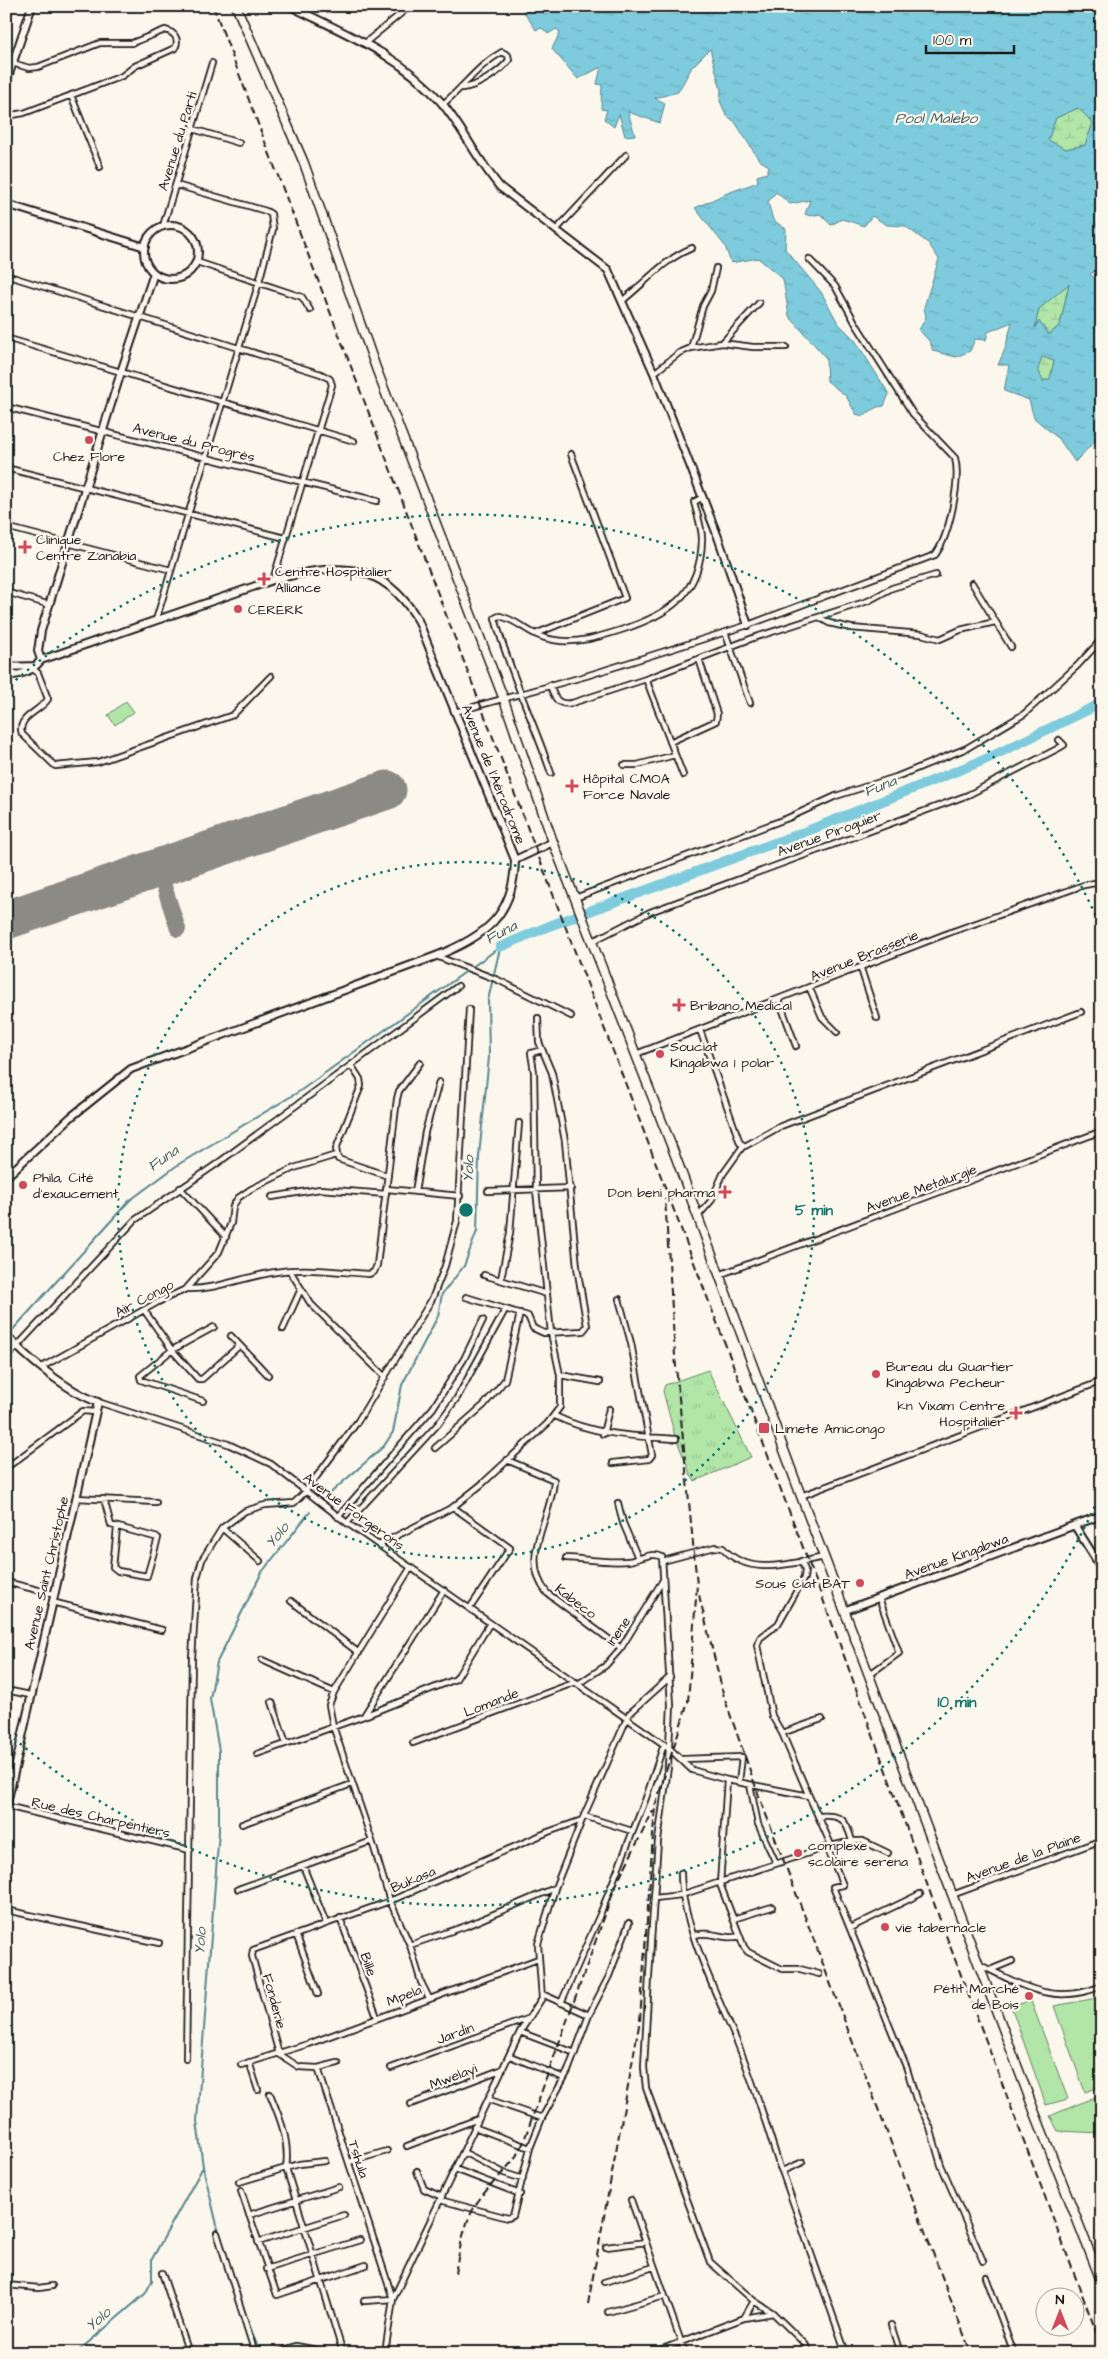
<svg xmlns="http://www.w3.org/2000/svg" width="1108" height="2359" viewBox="0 0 1108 2359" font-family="'Architects Daughter',sans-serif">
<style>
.grass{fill:url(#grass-tufts);stroke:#668162}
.wetland{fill:url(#wetland-marsh);stroke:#668162}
.park{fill:#b1e6a8;stroke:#668162}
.water{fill:url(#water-ripples);stroke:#56858f;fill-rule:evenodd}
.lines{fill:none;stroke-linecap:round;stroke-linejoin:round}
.stream{stroke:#56858f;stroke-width:2}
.river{stroke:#7dcbdc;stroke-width:10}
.taxiway{stroke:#8c8a84;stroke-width:16}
.runway{stroke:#8c8a84;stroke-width:39}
.street-casing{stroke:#1c1c1c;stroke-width:8}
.secondary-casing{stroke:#1c1c1c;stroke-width:10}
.primary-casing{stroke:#1c1c1c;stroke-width:11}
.street{stroke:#fbf7ec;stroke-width:4.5}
.secondary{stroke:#fbf7ec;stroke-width:6}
.primary{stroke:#fbf7ec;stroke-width:8}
.rail{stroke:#1c1c1c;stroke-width:2;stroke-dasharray:8 4;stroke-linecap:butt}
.ring{fill:none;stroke:#0f766e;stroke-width:2.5;stroke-dasharray:2.5 5}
.poi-dot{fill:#d1495b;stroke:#fbf7ec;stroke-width:2}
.labels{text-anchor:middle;stroke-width:4.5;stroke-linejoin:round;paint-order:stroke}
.street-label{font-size:14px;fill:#1c1c1c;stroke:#fbf7ec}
.poi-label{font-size:14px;fill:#1c1c1c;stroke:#fbf7ec;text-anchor:start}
.water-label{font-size:15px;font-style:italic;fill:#3e595f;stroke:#fbf7ec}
.centre{fill:#0f766e;stroke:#fbf7ec;stroke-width:2.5}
.ring-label{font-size:15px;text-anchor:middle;font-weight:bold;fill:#0f766e;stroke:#fbf7ec;stroke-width:4.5;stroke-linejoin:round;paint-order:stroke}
</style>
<defs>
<pattern id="grass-tufts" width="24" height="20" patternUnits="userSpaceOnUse" patternTransform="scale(1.25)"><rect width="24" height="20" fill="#b1e6a8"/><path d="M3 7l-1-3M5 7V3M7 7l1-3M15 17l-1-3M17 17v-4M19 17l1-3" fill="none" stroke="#98c590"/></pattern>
<pattern id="wetland-marsh" width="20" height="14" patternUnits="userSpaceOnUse" patternTransform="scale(1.25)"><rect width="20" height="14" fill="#b1e6a8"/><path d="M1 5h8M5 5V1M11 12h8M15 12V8" fill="none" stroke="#98c590"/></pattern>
<pattern id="water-ripples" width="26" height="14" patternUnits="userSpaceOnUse" patternTransform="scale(1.25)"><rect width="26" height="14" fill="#7dcbdc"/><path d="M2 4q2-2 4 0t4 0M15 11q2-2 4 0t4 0" fill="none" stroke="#6baebc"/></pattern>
</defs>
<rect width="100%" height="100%" fill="#fbf7ec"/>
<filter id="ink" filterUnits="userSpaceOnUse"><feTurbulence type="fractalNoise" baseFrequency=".02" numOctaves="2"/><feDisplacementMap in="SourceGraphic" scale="10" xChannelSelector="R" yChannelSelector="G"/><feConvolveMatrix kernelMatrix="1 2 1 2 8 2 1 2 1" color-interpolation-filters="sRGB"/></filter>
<g filter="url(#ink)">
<path class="grass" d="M 708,1370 L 751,1457 L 695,1481 L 691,1476 L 674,1433 L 663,1391 L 665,1385 Z"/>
<path class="wetland" d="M 1078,108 L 1093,123 L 1085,145 L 1065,149 L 1048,140 L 1056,118 Z
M 1069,283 L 1060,325 L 1048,335 L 1039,322 L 1034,330 L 1039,309 Z
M 1042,356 L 1054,361 L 1050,379 L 1043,381 L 1038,369 Z"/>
<path class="park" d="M 126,701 L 134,712 L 115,725 L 108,715 Z
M 1102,1997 L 1102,2086 L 1085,2092 L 1054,2006 Z
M 1031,2001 L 1068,2099 L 1046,2105 L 1011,2006 Z
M 1102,2094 L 1102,2133 L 1058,2131 L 1050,2116 Z"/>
<path class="water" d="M 520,6 L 1102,6 L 1102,253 L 1099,254 L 1098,265 L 1102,268 L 1090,274 L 1102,285 L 1102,396 L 1100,397 L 1102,400 L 1102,441 L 1095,441 L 1075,462 L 1059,439 L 1034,418 L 1029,400 L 1004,391 L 1009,365 L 998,365 L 1005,349 L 1012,322 L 988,332 L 986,340 L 975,339 L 970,351 L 956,357 L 933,351 L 930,342 L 919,330 L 926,317 L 924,307 L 939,259 L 928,243 L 905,226 L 887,225 L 872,216 L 864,226 L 842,219 L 831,225 L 820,214 L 810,216 L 805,214 L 810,200 L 790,204 L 776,192 L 768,202 L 773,220 L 786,229 L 785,249 L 821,292 L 838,323 L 855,340 L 889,394 L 884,406 L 877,407 L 863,416 L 856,414 L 846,396 L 827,381 L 826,358 L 789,316 L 783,279 L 758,258 L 731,263 L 725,246 L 695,208 L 725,194 L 758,182 L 757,176 L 767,173 L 769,166 L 759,160 L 735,122 L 726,115 L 720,101 L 721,90 L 710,49 L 692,67 L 678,92 L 655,98 L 665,103 L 660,123 L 628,112 L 635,135 L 625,136 L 619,114 L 614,127 L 604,119 L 607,110 L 601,109 L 602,85 L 597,84 L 601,67 L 578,79 L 552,49 L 560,32 L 556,29 L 548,34 L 542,28 L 536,30 ZM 1078,108 L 1093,123 L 1085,145 L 1066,149 L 1048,140 L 1056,118 ZM 1069,284 L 1060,325 L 1049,335 L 1039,321 L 1035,328 L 1039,309 ZM 1042,357 L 1054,361 L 1050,379 L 1043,381 L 1038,369 Z"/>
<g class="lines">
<path class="stream" d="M 9,1334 L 129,1201 L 179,1164 L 300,1091 L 500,947
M 327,1496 L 384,1446 L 393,1432 L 402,1385 L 438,1316 L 442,1294 L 464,1266 L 477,1231 L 479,1156 L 489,1057 L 488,1000 L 500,948
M 203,2167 L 219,2233
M 244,2311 L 260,2353
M 76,2353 L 145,2294 L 152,2281 L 152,2259 L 203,2167 L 197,2121 L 219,1831 L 219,1751 L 210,1699 L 217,1662 L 262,1572 L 310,1512"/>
<path class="river" d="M 500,947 L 549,926 L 815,828 L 984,760 L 1102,703"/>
<path class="taxiway" d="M 158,868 L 178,929"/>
<path class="runway" d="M 6,920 L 387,790"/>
<defs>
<path id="street" d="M 365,43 L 410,6
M 6,61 L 29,68 L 38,67 L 100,43 L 132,43 L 165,30 C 174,32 180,39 175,48 L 135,66 L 122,76 L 24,113 L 6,116
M 71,95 L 100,167
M 443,104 C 464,87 478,65 502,52 L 508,55 L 509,60 C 500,72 477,87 462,88
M 193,129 L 239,143
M 163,226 L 212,63
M 556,230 L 626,155
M 197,262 L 302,297 L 310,310
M 6,275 L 321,374 L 330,379 L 332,385 L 273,580
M 622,301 C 645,283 664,259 692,248
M 6,338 L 354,441
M 722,343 L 753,347 L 786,347
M 691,348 L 703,306 L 711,291 L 716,268
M 654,373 L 679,353 L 691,348 L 722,343 L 759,303
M 6,407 L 377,501
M 6,468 L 285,538
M 6,527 L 171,570
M 972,583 L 1011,647
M 6,592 L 50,605
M 819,617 L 829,623 L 851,628 L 921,634 L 940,639 L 960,630 L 995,622
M 156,620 L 259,282 L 273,229 L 271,214 L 266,211 L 176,185
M 725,632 L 750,703
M 535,634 L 625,598 L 571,454
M 33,669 L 38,673 L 48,699 C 41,711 16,717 22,734 L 55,766 L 98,762 L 233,715 L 271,676
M 646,679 L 683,775
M 550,685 C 554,697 557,706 572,703 L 646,679 L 753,638 L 868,601 L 892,588 L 936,575
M 455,712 L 586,676 L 748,625 L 935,555 C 949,537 961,481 955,458 L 913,414 L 856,324 L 835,286 L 809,259
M 670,742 L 716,721 L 717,714 L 699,659
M 624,765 L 637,765 L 675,755
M 551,773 C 533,720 509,671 495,618 C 499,616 499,615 503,617 C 521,622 531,637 554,640 C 577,644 599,637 621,630 C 668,615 701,595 702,539 C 702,527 697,514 694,502 L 703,497
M 575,898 L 788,818 L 836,796 L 896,777 L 967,748 L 1024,714 L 1077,666 L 1102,639
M 593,941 L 650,912 L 968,795 L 1057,749 L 1064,745 L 1059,740
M 436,956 L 498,980 L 571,1016
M 861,969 L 877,1018
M 810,989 L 822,1017 L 837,1032
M 779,1000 L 796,1046
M 700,1030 L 740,1143 L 745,1146 L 781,1126 L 1081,1012
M 636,1054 L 951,932 L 1084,885 L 1095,883 L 1102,885
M 351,1065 L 360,1079 L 361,1086 L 336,1149 L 338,1159 L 388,1176
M 180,1188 L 226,1237
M 387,1189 L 460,1196
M 488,1191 L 571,1188
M 415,1192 L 425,1132 L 439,1082
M 272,1197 L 320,1189 L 386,1194
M 697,1217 L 711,1201 L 723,1174 L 743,1146
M 290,1271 L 311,1304 L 385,1377
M 484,1275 L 547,1294
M 719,1275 L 1102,1131
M 501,1279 L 510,1233 L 519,1123
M 186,1289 C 217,1290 246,1276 276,1272 C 306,1267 339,1272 369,1274 L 374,1272 L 377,1265 L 397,1099 L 399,1091 L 420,1063
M 466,1297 L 528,1316 L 533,1328 L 544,1333 L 583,1331 L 587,1326 L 577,1267 L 565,1141 L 552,1073 L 539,1042 L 538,1018
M 144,1310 L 172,1350 L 198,1379 L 202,1379 L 239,1346
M 283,1329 L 301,1289
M 231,1336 L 268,1375
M 6,1358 L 135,1220 L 218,1163 L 458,986
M 42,1367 L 158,1302 L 186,1289 L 219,1252 L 231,1223 L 233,1206 L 238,1198 L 251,1189 L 294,1168 L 336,1155
M 560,1375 L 600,1382
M 203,1401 L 141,1380 L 140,1376 L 172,1350 L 214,1327
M 98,1402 L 228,1444 L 271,1464 L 347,1523 L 669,1748 L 692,1770 L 727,1780 L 720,1884 L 744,1947 L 748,1952 L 782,1969 L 800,1969 L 819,1974
M 555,1416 C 594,1435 633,1436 676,1439
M 603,1434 L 609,1409
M 435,1448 L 484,1405 L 505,1380 L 520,1313
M 507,1460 L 554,1480 C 552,1519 518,1557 547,1593 L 621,1648
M 613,1463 L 649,1459 L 652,1455 L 631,1343 L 619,1299
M 6,1468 L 83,1411 L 95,1412
M 801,1496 L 1102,1381
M 76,1498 L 156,1502
M 104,1499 L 111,1525 L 158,1538 L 147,1576 L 118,1571 L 113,1567 L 117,1528
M 618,1503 L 623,1523 L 638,1558
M 453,1507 L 510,1548 L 470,1608
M 338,1517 L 433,1408 L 464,1359 L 483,1320
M 347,1523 L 438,1424 L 457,1398 L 505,1310
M 222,1528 L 260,1561
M 379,1545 L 453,1507 L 482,1484 L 547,1424 L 560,1407 L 560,1375 L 551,1333 L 536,1190 L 534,1072 L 531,1053 L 542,1050
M 566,1558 C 586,1559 608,1563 628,1561 C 639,1560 652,1551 662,1557 L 671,1705 L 668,1767 L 658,1841 L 651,1941 L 644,2067 L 646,2088 L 710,2262 L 754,2301 L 773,2313 L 805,2344 L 810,2353
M 663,1561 L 715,1547 L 723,1548 C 749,1578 791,1563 825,1557
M 411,1567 L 334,1692 L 329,1705 L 333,1726 L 372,1841 L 390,1901 L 410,1945 L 421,1982 L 429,1998
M 6,1582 L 54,1594
M 291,1601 L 359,1653
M 52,1602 L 162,1630
M 262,1660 L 334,1692
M 870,1674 L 899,1653 L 879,1598
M 578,1684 L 605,1666 L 621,1648 L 663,1580
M 6,1690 L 30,1695
M 272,1702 L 286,1743
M 365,1714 L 444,1590
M 782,1733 L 772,1716 L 757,1645 L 760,1638 L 778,1624 L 804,1578 L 805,1570 L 801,1561
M 413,1743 L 576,1682
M 257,1754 L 364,1716 L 456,1679 L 490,1623
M 683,1759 L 742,1757 L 739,1782
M 727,1780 L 809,1796 L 832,1847
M 750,1785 L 758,1824 L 776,1863
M 809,1796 L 782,1733 L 822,1719
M 6,1806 L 190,1850
M 584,1816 L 632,1831
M 818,1816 C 842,1814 846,1819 852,1841
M 242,1824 L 352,1784
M 827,1847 L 843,1885 L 833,1887 L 907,2069 L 916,2099 L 930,2127 L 941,2165 L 983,2261
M 303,1866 L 326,1923
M 681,1873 C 681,1923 717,1995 737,2042 C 754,2083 767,2126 780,2168 L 782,2171 L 803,2162
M 238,1889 L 372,1841
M 952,1895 L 1102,1840
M 655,1898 L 681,1895 L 827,1847 L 852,1841 L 863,1841 L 888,1853
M 6,1910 L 159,1943
M 340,1918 L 377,2017
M 733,1919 L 772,1907
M 850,1928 L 920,1894
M 296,1934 L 318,1994
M 695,1935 C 712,1930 724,1941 740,1936
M 410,1945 L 466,1926 L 555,1888
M 980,1965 C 1024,1986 1053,2006 1102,1986
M 990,1970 L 1012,1961
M 542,1994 L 589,2015
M 561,2003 L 601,1912 L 646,1798 L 664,1744
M 520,2032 L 575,2053
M 279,2054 L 252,1956 L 253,1950 L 390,1901 L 548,1832 L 582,1820
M 279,2054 L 299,2067 L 318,2068 L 393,2299 L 364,2301
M 510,2056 L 564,2078
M 186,2059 L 192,1658 L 197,1578 L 202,1560 L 222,1528 L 245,1511 L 265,1505 L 294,1503 L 305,1492 L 358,1421 L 432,1299 L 445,1266 L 457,1221 L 469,1009
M 249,2062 L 258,2090
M 241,2065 L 308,2044 L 538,1959
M 318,2068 L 338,2063
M 391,2068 L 527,2019
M 270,2094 C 280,2118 290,2141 286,2168 L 343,2353
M 490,2100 L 542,2118
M 411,2104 L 503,2069
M 474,2127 L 530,2148
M 407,2146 L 478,2119
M 463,2152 L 504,2173 L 523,2179
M 349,2162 L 387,2151
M 455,2169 L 520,2194
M 417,2171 L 424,2189 L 442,2197
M 782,2171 L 846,2353
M 239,2182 L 299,2164 L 325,2161
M 241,2191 L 277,2295 L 366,2265
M 440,2200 L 508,2218 L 513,2216 L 530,2148 L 542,2118 L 568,2071 L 589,2015 L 609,1976 L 629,1923
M 631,2200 L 685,2353
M 249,2215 L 339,2187
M 217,2233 L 255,2353
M 258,2242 L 344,2215
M 606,2247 L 646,2242
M 266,2269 L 360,2240
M 162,2273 L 189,2353
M 986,2277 L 1014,2353
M 604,2282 L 654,2267
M 6,2285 L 39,2288 L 52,2286
M 608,2312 L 665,2296
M 744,2318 L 754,2301
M 891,2325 L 900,2353
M 276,2353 L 296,2346 L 333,2353
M 385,2353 L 393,2299 L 520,2032 L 542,1998 L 538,1944 L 555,1888 L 582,1820 L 629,1714 L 670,1677
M 652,2353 L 744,2318 L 773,2313"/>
<path id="secondary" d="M 290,6 C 344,33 401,55 441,102 C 463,128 477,160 500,187 L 608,270 L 654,373 L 718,537 L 748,625
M 6,83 L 32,6
M 6,204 L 145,247
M144 252a27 27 0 1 1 54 0a27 27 0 1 1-54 0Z
M 41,660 L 38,651 L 41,631 L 121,372 L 154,273
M 6,667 L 35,666
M 6,675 C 20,676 33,671 41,660 L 273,580 C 336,564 381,558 418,620 L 515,860 C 514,916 484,937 436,956 L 131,1069 L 71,1117 L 6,1177
M 515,860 L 553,842
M 6,1334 C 25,1358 69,1392 98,1402 L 6,1808
M 1075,1526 L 1102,1569
M 846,1610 L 1102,1515"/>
<path id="primary" d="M 236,6 L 304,163 L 376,368 L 503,697 L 553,842 L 675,1155 L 801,1496 L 1035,2113 L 1102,2283"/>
</defs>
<use href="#street" class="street-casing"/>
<use href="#secondary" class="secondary-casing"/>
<use href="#primary" class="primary-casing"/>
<use href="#street" class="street"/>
<use href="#secondary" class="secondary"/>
<use href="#primary" class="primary"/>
<path class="rail" d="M 213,6 L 835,1631 L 939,1917 L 1102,2347
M 699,1595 L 724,1697 L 759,1796 L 971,2353
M 455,2273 C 460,2249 464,2220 479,2200 C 492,2181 511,2168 522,2146 L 615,1887 L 653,1811
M 588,2304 L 640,2020 L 655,1806 L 688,1702 L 697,1585 L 675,1356 L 665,1198"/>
</g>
</g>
<g class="ring">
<circle cx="466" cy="1210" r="348"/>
<path d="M1101 1493A695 695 0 0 1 10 1735M10 685A695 695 0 0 1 1101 927"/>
</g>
<g class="poi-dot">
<circle cx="89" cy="440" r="5"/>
<path d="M22.5 539.5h5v5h5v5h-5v5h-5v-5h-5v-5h5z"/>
<path d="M261.5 571.5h5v5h5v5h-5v5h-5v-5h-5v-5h5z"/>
<circle cx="238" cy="609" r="5"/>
<path d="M569.5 778.5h5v5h5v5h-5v5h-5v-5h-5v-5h5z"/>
<path d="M676.5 997.5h5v5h5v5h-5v5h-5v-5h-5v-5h5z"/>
<circle cx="660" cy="1054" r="5"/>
<circle cx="23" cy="1185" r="5"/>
<path d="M722.5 1184.5h5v5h5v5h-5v5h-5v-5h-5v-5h5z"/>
<circle cx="876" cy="1374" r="5"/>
<path d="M1013.5 1405.5h5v5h5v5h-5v5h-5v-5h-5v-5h5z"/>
<rect x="758" y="1422" width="12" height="12" rx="2.5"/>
<circle cx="860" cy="1583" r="5"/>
<circle cx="798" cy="1853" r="5"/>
<circle cx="885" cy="1927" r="5"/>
<circle cx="1029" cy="1996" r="5"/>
</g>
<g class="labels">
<g class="street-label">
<text transform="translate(177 141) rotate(-73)" y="5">Avenue du Parti</text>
<text transform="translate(194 442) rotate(14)" y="5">Avenue du Progrès</text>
<text transform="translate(494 774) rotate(68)" y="5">Avenue de l’Aérodrome</text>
<text transform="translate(829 833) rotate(-20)" y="5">Avenue Piroguier</text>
<text transform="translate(864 955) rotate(-22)" y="5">Avenue Brasserie</text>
<text transform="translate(921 1188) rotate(-20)" y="5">Avenue Metalurgie</text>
<text transform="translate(144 1298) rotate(-28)" y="5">Air Congo</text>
<text transform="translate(354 1511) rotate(36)" y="5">Avenue Forgerons</text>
<text transform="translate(956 1556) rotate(-20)" y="5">Avenue Kingabwa</text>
<text transform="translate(46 1573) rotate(-77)" y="5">Avenue Saint Christophe</text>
<text transform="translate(576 1601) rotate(37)" y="5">Kabeco</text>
<text transform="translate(618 1631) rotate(-56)" y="5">Inene</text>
<text transform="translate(491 1702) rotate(-21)" y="5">Lomande</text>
<text transform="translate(101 1817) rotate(13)" y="5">Rue des Charpentiers</text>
<text transform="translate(1023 1857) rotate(-20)" y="5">Avenue de la Plaine</text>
<text transform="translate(413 1879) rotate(-23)" y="5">Bukasa</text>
<text transform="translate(369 1964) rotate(70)" y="5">Bille</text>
<text transform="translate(404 1995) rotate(-21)" y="5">Mpela</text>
<text transform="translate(275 2001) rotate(75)" y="5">Fonderie</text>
<text transform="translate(455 2033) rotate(-20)" y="5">Jardin</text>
<text transform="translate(453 2076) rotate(-21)" y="5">Mwelayi</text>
<text transform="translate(359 2159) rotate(72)" y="5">Tshula</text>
</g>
<g class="poi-label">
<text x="89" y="461" text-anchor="middle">Chez Flore</text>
<text x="36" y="544">Clinique<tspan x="36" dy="16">Centre Zanabia</tspan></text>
<text x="275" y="576">Centre Hospitalier<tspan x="275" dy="16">Alliance</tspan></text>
<text x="248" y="614">CERERK</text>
<text x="583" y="783">Hôpital CMOA<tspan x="583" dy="16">Force Navale</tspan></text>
<text x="690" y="1010">Bribano Medical</text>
<text x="670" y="1051">Souciat<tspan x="670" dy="16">Kingabwa 1 polar</tspan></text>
<text x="33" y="1182">Phila, Cité<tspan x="33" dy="16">d'exaucement</tspan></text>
<text x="715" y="1197" text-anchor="end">Don beni pharma</text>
<text x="886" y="1371">Bureau du Quartier<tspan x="886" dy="16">Kingabwa Pecheur</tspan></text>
<text x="1005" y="1410" text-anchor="end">kn Vixam Centre<tspan x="1005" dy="16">Hospitalier</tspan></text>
<text x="775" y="1433">Limete Amicongo</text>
<text x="850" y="1588" text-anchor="end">Sous Ciat BAT</text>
<text x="808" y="1850">complexe<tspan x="808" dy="16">scolaire serena</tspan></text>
<text x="895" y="1932">vie tabernacle</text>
<text x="1019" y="1993" text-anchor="end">Pétit Marché<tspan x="1019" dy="16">de Bois</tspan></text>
</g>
<g class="water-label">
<text x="936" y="123">Pool Malebo</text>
<text transform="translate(880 786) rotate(-22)" y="5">Funa</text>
<text transform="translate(501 932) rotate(-28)" y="5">Funa</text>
<text transform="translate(163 1158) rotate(-35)" y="5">Funa</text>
<text transform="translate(468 1169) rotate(-88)" y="5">Yolo</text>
<text transform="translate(277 1535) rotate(-51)" y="5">Yolo</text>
<text transform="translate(200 1941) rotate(-86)" y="5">Yolo</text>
<text transform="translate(98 2319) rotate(-41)" y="5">Yolo</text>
</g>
</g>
<circle cx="466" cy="1210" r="8" class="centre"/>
<g class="ring-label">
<text x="814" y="1215">5 min</text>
<text x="957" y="1707">10 min</text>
</g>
<rect width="1108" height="2359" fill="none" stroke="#fbf7ec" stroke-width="25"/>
<rect x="12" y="12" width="1083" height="2334" fill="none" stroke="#1c1c1c" stroke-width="2" filter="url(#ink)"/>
<g transform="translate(1060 2312)"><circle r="24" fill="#fbf7ec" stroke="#a29f99"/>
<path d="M0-4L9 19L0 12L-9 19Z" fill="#d1495b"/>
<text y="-8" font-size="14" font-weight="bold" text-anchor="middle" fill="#1c1c1c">N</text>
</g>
<path d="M926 45v8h88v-8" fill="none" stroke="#1c1c1c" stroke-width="2.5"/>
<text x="933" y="45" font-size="15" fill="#1c1c1c" stroke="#fbf7ec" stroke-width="4" paint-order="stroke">100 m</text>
</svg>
